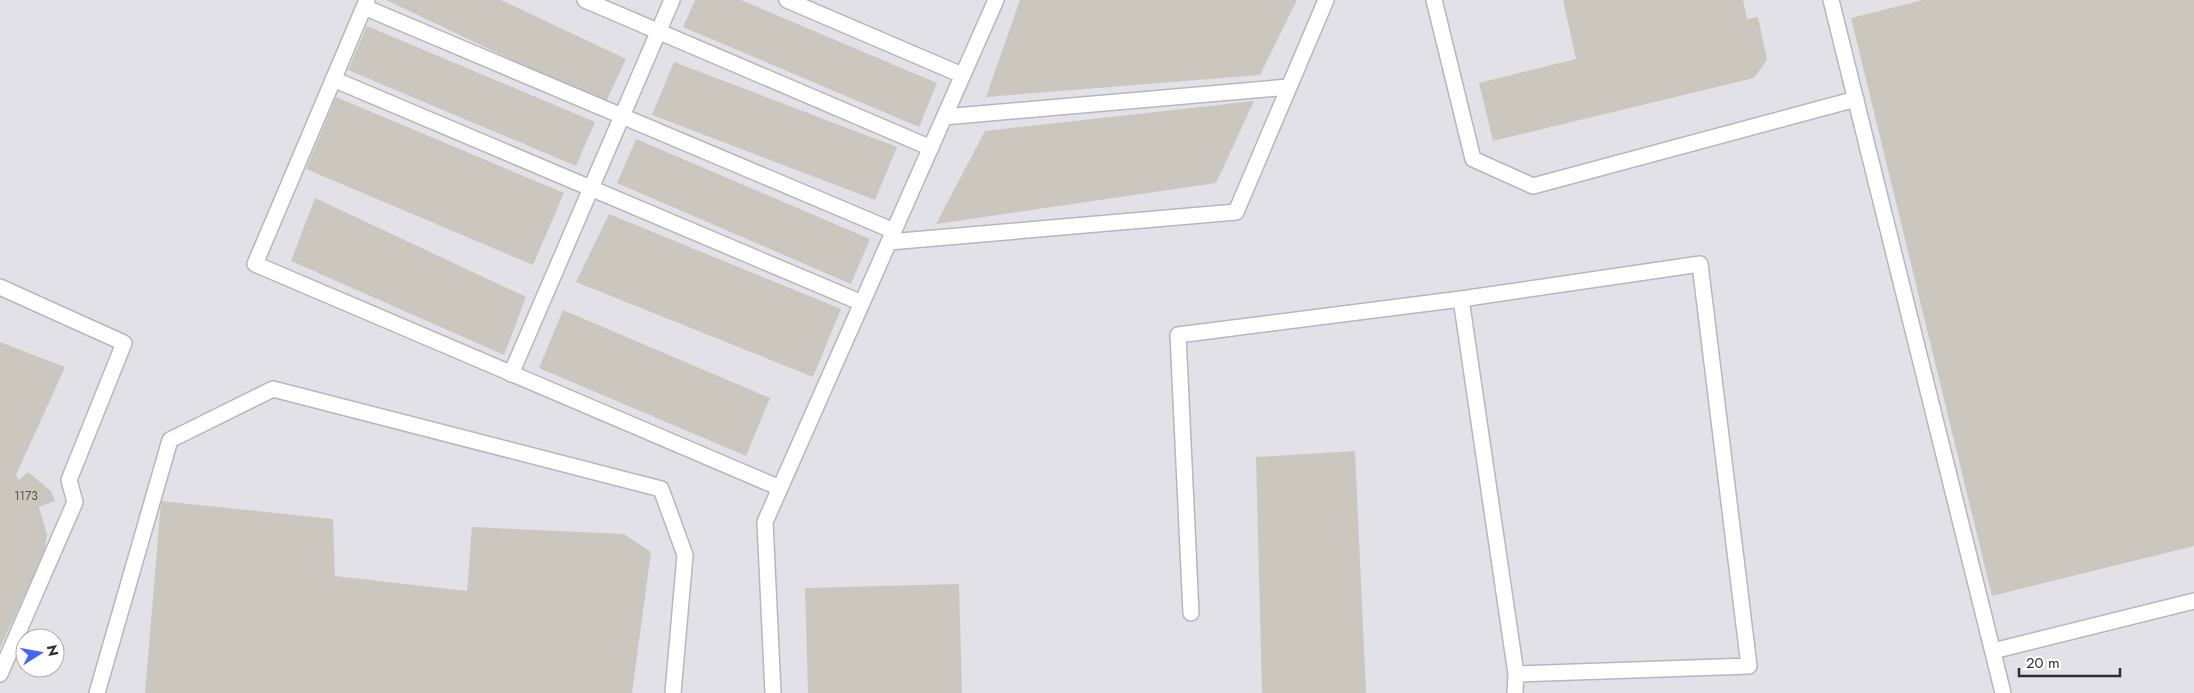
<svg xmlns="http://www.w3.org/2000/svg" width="2194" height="693" viewBox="0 0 2194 693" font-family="Jost,sans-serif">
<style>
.industrial{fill:#e3e1e8;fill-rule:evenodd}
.building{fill:#cbc7bf}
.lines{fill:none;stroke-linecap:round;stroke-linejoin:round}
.lane-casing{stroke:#b4b7c1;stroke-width:18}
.lane{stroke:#fff;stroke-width:15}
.labels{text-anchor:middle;stroke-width:4;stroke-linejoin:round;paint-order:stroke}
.number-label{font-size:12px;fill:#555452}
</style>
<rect width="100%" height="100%" fill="#efe9e1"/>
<path class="industrial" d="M 0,0 L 2194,0 L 2194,693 L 0,693 ZM 25,638 L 55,638 L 55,668 L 25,668 Z"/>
<path class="building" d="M 386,0 L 501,0 L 626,59 L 605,104 Z
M 695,0 L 741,0 L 937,83 L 919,127 L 683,27 Z
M 1020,0 L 1297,0 L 1260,75 L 986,97 Z
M 1563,0 L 1743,0 L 1747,19 L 1758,17 L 1767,60 L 1754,78 L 1493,141 L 1479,83 L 1576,59 Z
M 1923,0 L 2194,0 L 2194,546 L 1992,596 L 1851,18 Z
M 367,26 L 595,122 L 576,166 L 348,70 Z
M 674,62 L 897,147 L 875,200 L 652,115 Z
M 336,97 L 564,193 L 533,265 L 306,169 Z
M 1254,101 L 1216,183 L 936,224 L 985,131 Z
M 636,139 L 870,239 L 851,284 L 617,183 Z
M 315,198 L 526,297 L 504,355 L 291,261 Z
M 609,214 L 841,309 L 813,377 L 576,282 Z
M 563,310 L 770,398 L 746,456 L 539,368 Z
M 0,342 L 65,367 L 16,475 L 19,480 L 28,472 L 51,491 L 55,501 L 39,507 L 47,535 L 43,560 L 39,564 L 0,648 Z
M 1355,451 L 1366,693 L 1262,693 L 1256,457 Z
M 161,501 L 333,519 L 335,576 L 467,591 L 472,527 L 624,534 L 651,552 L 632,693 L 145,693 Z
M 959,584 L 962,693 L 808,693 L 805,588 Z"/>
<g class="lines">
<defs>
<path id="lane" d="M 367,0 L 255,264 L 780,488
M 585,0 L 931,148
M 787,0 L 962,75
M 1434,0 L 1473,159 L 1533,186 L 1856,99
M 1831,0 L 2003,693
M 364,7 L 894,231
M 333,79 L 862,303
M 944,117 L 1289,87
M 889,242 L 1236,212 L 1326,0
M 0,287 L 124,343 L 69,480 L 75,502 L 0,674
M 511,374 L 672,0
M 1191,613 L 1178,335 L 1461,299
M 1993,651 L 2194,601
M 97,693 L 170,440 L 273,389 L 661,489 L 685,555 L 673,693
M 773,693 L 765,522 L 996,0
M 1515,693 L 1516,674 L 1461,299 L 1700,264 L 1749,666 L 1516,674"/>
</defs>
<use href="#lane" class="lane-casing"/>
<use href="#lane" class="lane"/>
</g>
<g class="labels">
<g class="number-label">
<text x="26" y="500">1173</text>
</g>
</g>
<g transform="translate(40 653) rotate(79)"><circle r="24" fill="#ffffff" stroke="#ababab"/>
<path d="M0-4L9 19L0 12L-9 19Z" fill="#4264fb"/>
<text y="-8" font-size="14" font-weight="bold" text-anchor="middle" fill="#2e2e2e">N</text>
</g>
<path d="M2019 668v8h101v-8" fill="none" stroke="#2e2e2e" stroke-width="2.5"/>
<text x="2026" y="668" font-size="15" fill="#2e2e2e" stroke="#ffffff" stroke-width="4" paint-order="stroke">20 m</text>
</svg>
